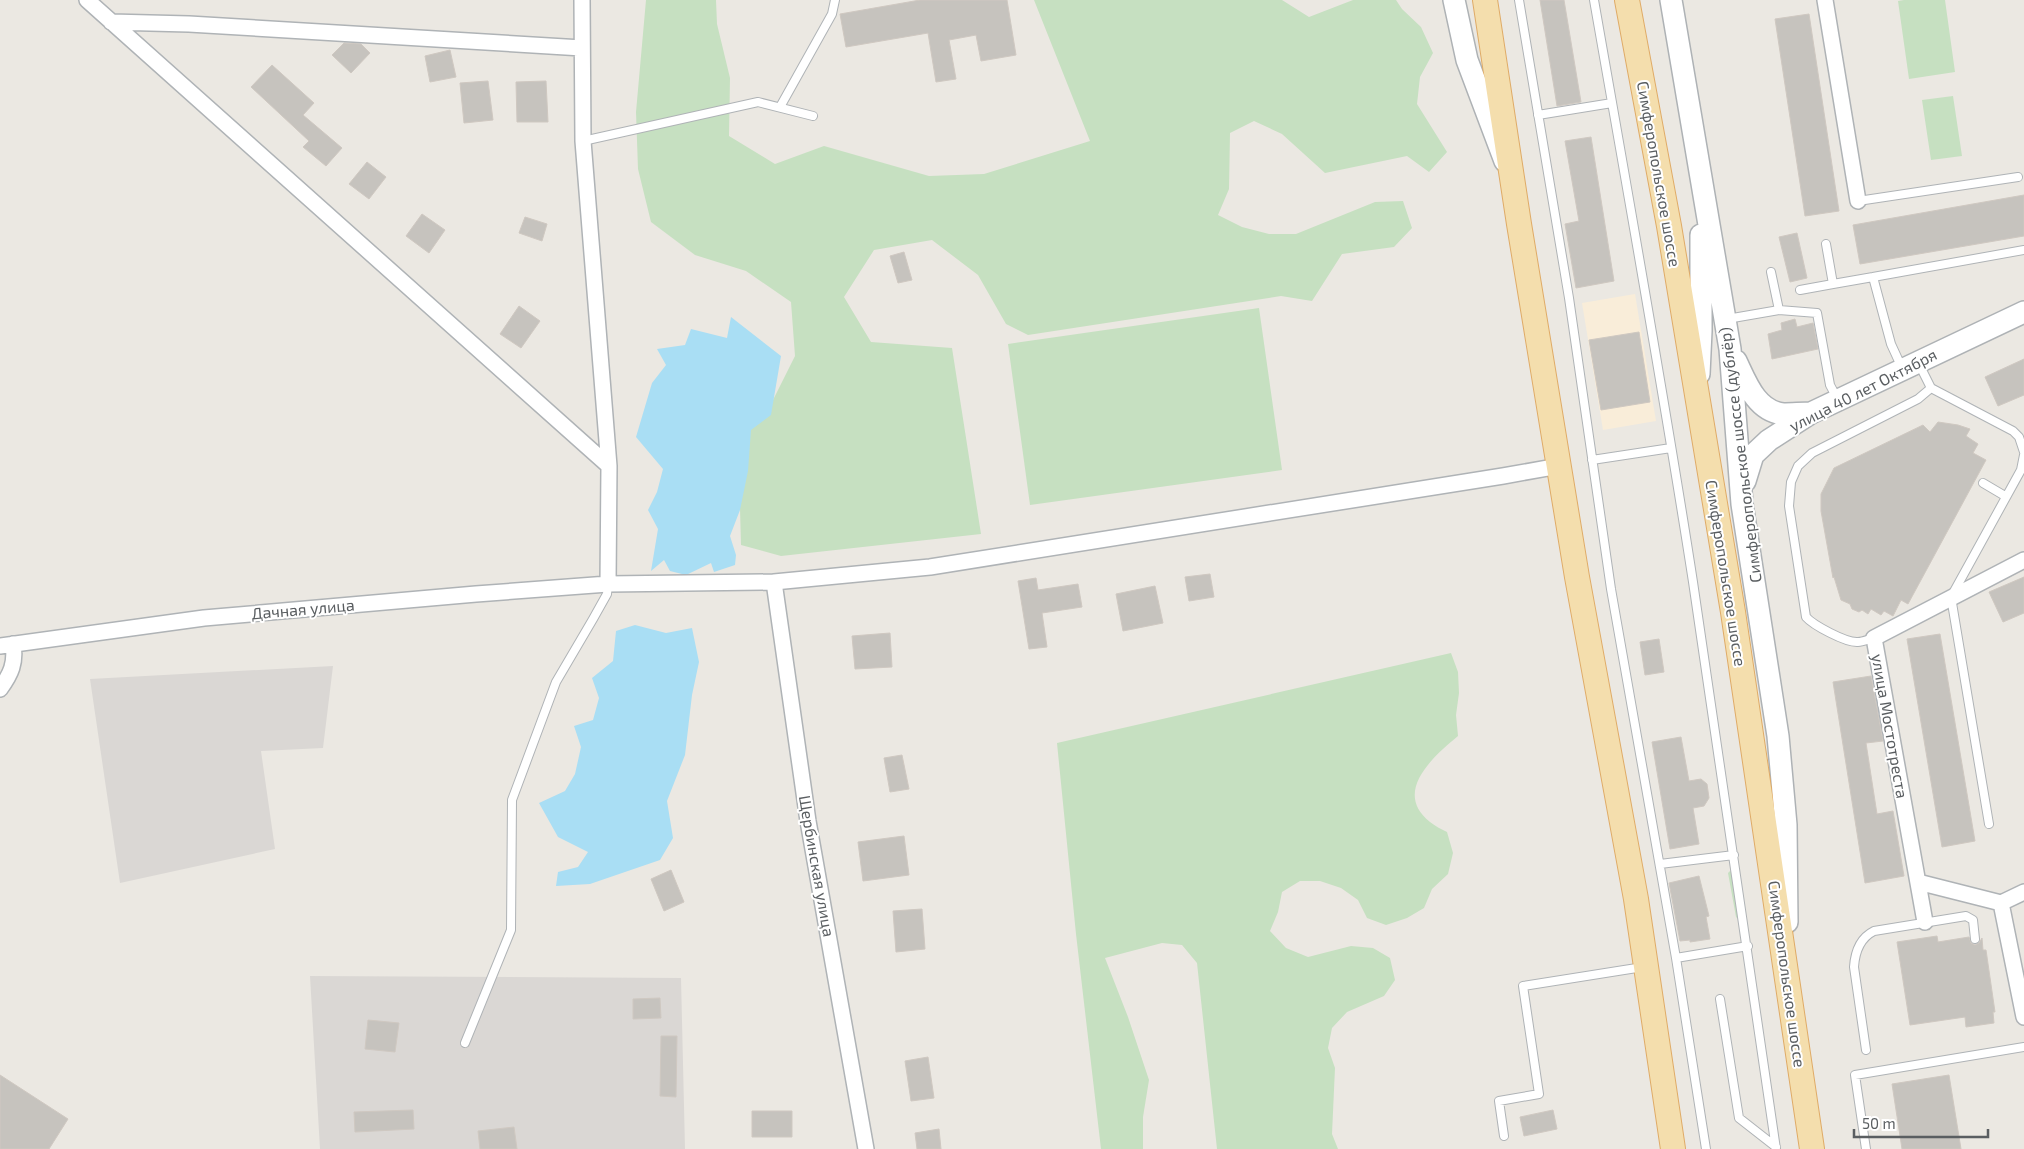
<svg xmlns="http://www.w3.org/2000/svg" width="2024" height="1149" viewBox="0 0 2024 1149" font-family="'Exo 2',sans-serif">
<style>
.commercial{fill:#f9edd9}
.industrial{fill:#dad7d4}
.green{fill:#c6e0c1}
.water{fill:#a9def4}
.building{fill:#c6c3be;stroke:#cfc8c1}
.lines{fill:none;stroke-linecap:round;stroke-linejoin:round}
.lane-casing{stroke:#afb3b6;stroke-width:10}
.street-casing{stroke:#afb3b6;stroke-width:18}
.secondary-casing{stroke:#aeb2b5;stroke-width:24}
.primary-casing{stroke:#dfab67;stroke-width:26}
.lane{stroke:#fff;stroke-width:8}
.street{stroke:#fff;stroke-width:15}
.secondary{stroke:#fff;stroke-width:21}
.primary{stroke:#f4dead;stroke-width:24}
.labels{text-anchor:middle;stroke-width:4;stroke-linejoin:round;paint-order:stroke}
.street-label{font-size:16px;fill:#5a5e61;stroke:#fff}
</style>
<rect width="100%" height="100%" fill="#ebe8e2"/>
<path class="commercial" d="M 1635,294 L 1656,421 L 1603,430 L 1582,303 Z"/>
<path class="industrial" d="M 333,666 L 323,748 L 261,751 L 275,849 L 120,883 L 90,679 Z
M 310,976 L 681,978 L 685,1149 L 320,1149 Z"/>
<path class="green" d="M 646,0 L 716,0 L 717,24 L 730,78 L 729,136 L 775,164 L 824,146 L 929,176 L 984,174 L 1090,141 L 1034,0 L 1282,0 L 1309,17 L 1353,0 L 1396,0 L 1402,9 L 1421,27 L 1433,53 L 1420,77 L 1417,104 L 1447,152 L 1429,172 L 1407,156 L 1325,173 L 1282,134 L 1254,121 L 1230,133 L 1229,189 L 1218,215 L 1242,227 L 1269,234 L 1296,234 L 1375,202 L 1403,201 L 1412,228 L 1394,247 L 1342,254 L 1312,301 L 1281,296 L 1028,335 L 1006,324 L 978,275 L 932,240 L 874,250 L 844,297 L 871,342 L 952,348 L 981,534 L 781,556 L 741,545 L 739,471 L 745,417 L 772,402 L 795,356 L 791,302 L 746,271 L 695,255 L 651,222 L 638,169 L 636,112 Z
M 1904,0 L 1945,0 L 1955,72 L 1909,79 L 1898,1 Z
M 1953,96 L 1962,156 L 1931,160 L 1922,100 Z
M 1259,308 L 1282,470 L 1030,505 L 1008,344 Z
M 1451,653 L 1458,672 L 1459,693 L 1456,715 L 1458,736 C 1434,756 1392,792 1430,822 C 1435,826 1441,829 1447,832 L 1453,853 L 1448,874 L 1432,889 L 1424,908 L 1407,918 L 1386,925 L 1367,918 L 1358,900 L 1341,888 L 1320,881 L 1300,881 L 1282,892 L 1278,912 L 1270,931 L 1286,948 L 1308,957 L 1351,946 L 1373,948 L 1390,958 L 1395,980 L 1384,996 L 1347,1012 L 1332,1028 L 1328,1048 L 1335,1068 L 1332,1134 L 1338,1149 L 1217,1149 L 1197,963 L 1182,945 L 1162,943 L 1105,958 L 1128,1017 L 1149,1080 L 1143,1117 L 1143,1149 L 1101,1149 L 1076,934 L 1057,743 Z
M 1730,871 L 1732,872 L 1740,917 L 1738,919 L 1736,917 L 1728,873 Z"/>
<path class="water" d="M 731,317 L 781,356 L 771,415 L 751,430 L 748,471 L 740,510 L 730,536 L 736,555 L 735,565 L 714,572 L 711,563 L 686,575 L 670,571 L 664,560 L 651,571 L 658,529 L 648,510 L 657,492 L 663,469 L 636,437 L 652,383 L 666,365 L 657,349 L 685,345 L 691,329 L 727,338 Z
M 635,625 L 666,633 L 692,628 L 699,662 L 692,695 L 685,755 L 667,801 L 673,838 L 660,860 L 590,884 L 556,886 L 558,872 L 578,867 L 588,852 L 558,837 L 539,803 L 565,791 L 575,774 L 581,747 L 574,726 L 593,720 L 599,698 L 592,678 L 613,661 L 616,631 Z"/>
<path class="building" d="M 920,0 L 1007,0 L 1016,55 L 981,61 L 976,35 L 949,40 L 956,79 L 936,82 L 928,33 L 846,47 L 840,14 Z
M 1540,0 L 1564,0 L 1581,102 L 1557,106 Z
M 1809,14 L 1839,211 L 1805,216 L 1775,19 Z
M 344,43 L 361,44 L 370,53 L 351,73 L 332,55 Z
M 450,50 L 456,77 L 430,82 L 425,56 Z
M 272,65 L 314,103 L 303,115 L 342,148 L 326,166 L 303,147 L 309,141 L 251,87 Z
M 488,81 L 493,120 L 464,123 L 460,83 Z
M 546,81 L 548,122 L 517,122 L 516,82 Z
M 1591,137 L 1614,281 L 1576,288 L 1565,224 L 1579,221 L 1565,141 Z
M 367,162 L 386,177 L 369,199 L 349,184 Z
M 2024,195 L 2024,236 L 1860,264 L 1853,225 Z
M 422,214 L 445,230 L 429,253 L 406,236 Z
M 525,217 L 547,224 L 542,241 L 519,233 Z
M 1797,233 L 1807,278 L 1790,282 L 1779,237 Z
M 904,252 L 912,280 L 898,283 L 890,256 Z
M 519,306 L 540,321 L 521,348 L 500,334 Z
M 1795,319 L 1797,327 L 1813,323 L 1818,349 L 1772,359 L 1768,334 L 1782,330 L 1781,323 Z
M 1639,332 L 1650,402 L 1601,410 L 1589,340 Z
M 2024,359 L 2024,395 L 1998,406 L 1985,377 Z
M 1938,422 L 1958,425 L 1970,429 L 1966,436 L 1978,444 L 1973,453 L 1986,460 L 1908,604 L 1901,600 L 1893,616 L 1884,611 L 1881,615 L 1871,609 L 1868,614 L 1862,610 L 1859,612 L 1852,609 L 1850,604 L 1841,600 L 1834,577 L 1833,578 L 1821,511 L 1821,494 L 1834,468 L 1923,425 L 1930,432 Z
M 1210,574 L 1214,597 L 1189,601 L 1185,577 Z
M 2024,577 L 2024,613 L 2003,622 L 1989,592 Z
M 1036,578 L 1038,590 L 1078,584 L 1082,607 L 1042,613 L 1047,647 L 1029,649 L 1018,581 Z
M 1155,586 L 1163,623 L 1123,631 L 1116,594 Z
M 890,633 L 892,667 L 855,669 L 852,636 Z
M 1940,634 L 1975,841 L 1942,847 L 1907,639 Z
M 1659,639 L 1664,672 L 1645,675 L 1640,642 Z
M 1871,676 L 1883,741 L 1866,743 L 1877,814 L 1893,811 L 1904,876 L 1865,883 L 1833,682 Z
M 1681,737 L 1689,781 L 1701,779 L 1707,784 L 1709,798 L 1704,806 L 1693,808 L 1699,844 L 1670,849 L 1652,742 Z
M 902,755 L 909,789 L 890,792 L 884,758 Z
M 904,836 L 909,875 L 863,881 L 858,842 Z
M 671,870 L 684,902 L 664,911 L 651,879 Z
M 1699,876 L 1709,916 L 1706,917 L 1710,939 L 1690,942 L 1690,940 L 1680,941 L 1669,883 Z
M 922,909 L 925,949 L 896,952 L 893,911 Z
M 1937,936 L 1938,942 L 1969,937 L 1971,943 L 1975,945 L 1979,943 L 1982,938 L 1983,950 L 1986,950 L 1995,1012 L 1993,1012 L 1994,1023 L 1966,1027 L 1965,1017 L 1910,1025 L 1897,942 Z
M 660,998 L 661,1018 L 633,1019 L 633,999 Z
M 368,1020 L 399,1023 L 395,1052 L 365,1049 Z
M 661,1036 L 677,1036 L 676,1097 L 660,1096 Z
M 928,1057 L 934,1098 L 911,1101 L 905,1061 Z
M 0,1075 L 68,1119 L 49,1149 L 0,1149 Z
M 1949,1075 L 1961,1149 L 1902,1149 L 1892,1084 Z
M 413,1110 L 414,1129 L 355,1132 L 354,1112 Z
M 1553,1110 L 1557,1129 L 1524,1136 L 1520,1117 Z
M 752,1111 L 792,1111 L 792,1137 L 752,1137 Z
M 514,1127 L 517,1149 L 480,1149 L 478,1131 Z
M 939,1129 L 941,1149 L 917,1149 L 915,1133 Z"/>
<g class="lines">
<defs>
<path id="lane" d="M 1519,0 L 1569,298 L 1611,589 L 1676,958 L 1706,1149
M 1594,0 C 1628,194 1663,388 1693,582 C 1722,771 1749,960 1776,1149
M 780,107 L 832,14 L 835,0
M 1538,115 L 1612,103
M 583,141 L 758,102 L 813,116
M 1858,201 L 2018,177
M 1826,244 L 1833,284 L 1873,277
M 1771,272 L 1779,310
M 1800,290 L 1833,284
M 1727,319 L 1779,310 L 1817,313 L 1830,385 L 1838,400
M 1902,368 L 1891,344 L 1873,277 L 2024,250
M 1931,388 L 2013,431 L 2019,437 L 2024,452
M 1592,460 L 1671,448
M 1983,483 L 2005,496
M 1874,638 C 1869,639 1863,642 1858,642 C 1846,643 1813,625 1806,617 L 1789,506 L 1791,482 L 1798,466 L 1812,453 L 1918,399 L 1931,388 L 1919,364
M 1989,824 L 1951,597 L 2021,470 L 2024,455
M 1660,864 L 1734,855
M 1676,958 L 1748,946
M 1720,999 L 1739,1118 L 1776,1147
M 465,1043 L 511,930 L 512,800 L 556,682 L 593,619 L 607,594 L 608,584
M 1866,1050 L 1854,967 C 1855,952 1860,938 1874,931 L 1966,916 L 1973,920 L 1975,939
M 1504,1136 L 1499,1101 L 1539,1094 L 1523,986 L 1643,967
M 1866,1149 L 1855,1075 L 2024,1047"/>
<path id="street" d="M 87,0 L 609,466
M 582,0 L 583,141 L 609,466 L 608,584
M 1825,0 L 1858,201
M 111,22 L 189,24 L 582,48
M 774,582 L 808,821 L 866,1149
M 0,646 L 204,618 L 476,594 L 608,584 L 774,582 L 930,567 L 1503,476 L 1559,466
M 0,689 C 11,674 16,663 13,644
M 1918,882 L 2001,903 L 2024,892
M 2001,903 L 2024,1017
M 1925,922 L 1874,638 L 2024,560"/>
<path id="secondary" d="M 1454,0 L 1467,60 L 1505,161
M 1671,0 L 1730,349 L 1742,504 L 1778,736 L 1786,825 L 1787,922
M 1736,361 C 1746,382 1756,411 1783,414 C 1792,414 1802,413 1811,413
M 1699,374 L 1701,331 L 1701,235
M 1745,481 L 1753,455 L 1769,440 L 1811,413 L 2024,312"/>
<path id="primary" d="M 1485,0 L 1519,224 L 1577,577 L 1636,899 L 1673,1149
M 1627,0 L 1669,226 L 1733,612 L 1812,1149"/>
</defs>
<use href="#lane" class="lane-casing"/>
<use href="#street" class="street-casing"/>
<use href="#secondary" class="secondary-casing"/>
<use href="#primary" class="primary-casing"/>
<use href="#lane" class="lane"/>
<use href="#street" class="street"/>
<use href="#secondary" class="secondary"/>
<use href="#primary" class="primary"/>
</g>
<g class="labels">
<g class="street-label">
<text transform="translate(1659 174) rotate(80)" y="6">Симферопольское шоссе</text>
<text transform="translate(1863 390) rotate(-27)" y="6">улица 40 лет Октября</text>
<text transform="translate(1740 455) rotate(-97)" y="6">Симферопольское шоссе (дублёр)</text>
<text transform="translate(1726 573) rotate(81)" y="6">Симферопольское шоссе</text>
<text transform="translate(303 609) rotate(-5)" y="6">Дачная улица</text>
<text transform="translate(1890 726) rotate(80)" y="6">улица Мостотреста</text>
<text transform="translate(817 866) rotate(80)" y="6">Щербинская улица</text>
<text transform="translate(1787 974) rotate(82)" y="6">Симферопольское шоссе</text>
</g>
</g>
<path d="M1854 1129v8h134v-8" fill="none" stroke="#5a5e61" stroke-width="2.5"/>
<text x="1862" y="1129" font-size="15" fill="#5a5e61" stroke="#ffffff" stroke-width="4" paint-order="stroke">50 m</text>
</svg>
